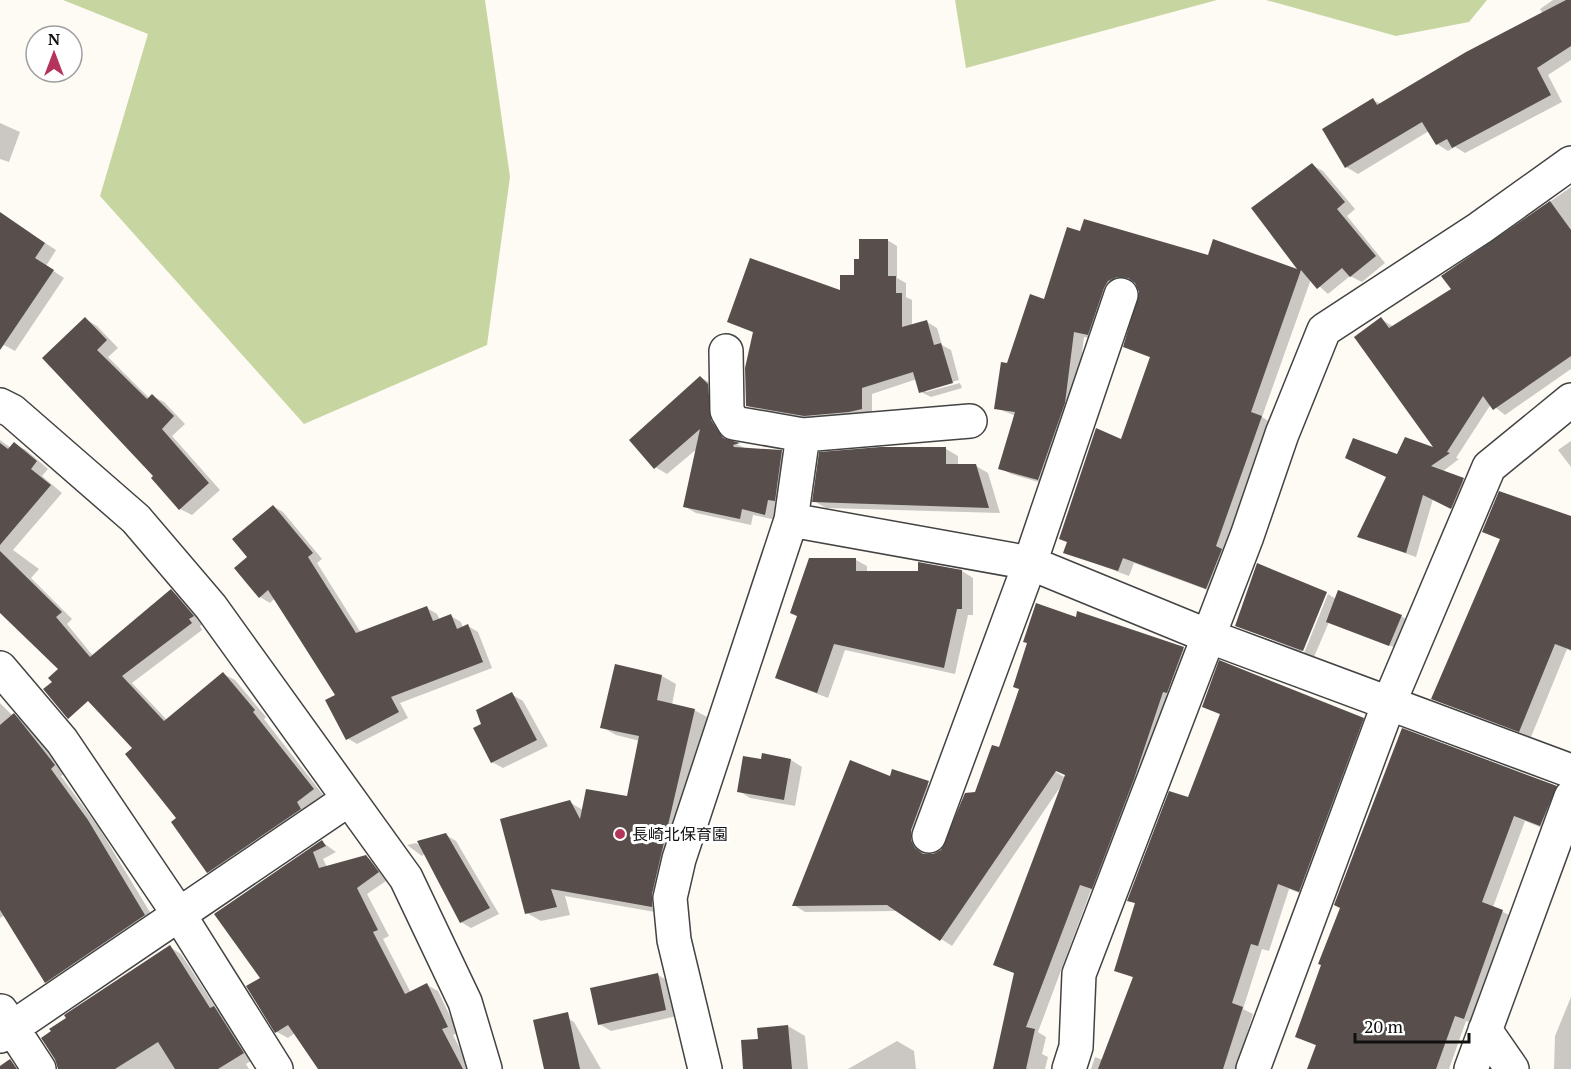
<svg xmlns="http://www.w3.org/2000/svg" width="1571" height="1069" viewBox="0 0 1571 1069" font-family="'PT Serif','Noto Sans JP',serif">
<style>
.forest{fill:#c7d6a1}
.shadow{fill:#0003;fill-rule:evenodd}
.building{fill:#584f4d}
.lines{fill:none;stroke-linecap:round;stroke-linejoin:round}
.street-casing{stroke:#434343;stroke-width:36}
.street{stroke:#fff;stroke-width:33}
.poi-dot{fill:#b5345c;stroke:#fff;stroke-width:2}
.labels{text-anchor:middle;stroke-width:6;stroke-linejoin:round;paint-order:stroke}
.poi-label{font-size:16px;fill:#101010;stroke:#fff;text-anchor:start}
</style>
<rect width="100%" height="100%" fill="#fefaf4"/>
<path class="forest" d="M 63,0 L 485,0 L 510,177 L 487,345 L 304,424 L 100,196 L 148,34 Z
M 955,0 L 1217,0 L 966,68 Z
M 1266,0 L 1487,0 L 1469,22 L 1396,36 Z"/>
<path class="shadow" d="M 1553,0 L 1571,0 L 1571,60 L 1548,75 L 1562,102 L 1465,153 L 1455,147 L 1448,151 L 1437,144 L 1429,131 L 1358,174 L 1346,167 L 1373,100 L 1381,104 L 1543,14 L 1540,9 Z
M 0,123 L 20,132 L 9,162 L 0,159 Z
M 1312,165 L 1323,171 L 1355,209 L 1347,216 L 1385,263 L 1362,282 L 1350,276 L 1328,294 L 1311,279 L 1262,417 L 1272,423 L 1218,594 L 1134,563 L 1129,576 L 1065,552 L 1122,441 L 1151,358 L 1125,347 L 1141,290 L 1136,282 L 1128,282 L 1099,340 L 1084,337 L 1075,409 L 1049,485 L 1011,474 L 1000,468 L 1016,416 L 996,408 L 1008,364 L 1045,300 L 1068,229 L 1209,257 L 1214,241 L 1301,272 L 1253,208 Z
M 1571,187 L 1571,369 L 1505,415 L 1491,404 L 1456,458 L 1459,459 L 1442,472 L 1473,485 L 1462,513 L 1433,499 L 1416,557 L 1359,537 L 1398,456 L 1437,450 L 1381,319 L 1394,327 L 1453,290 L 1443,276 Z
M 21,227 L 56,250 L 46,266 L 64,278 L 15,351 L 4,345 L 0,350 L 0,235 Z
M 887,240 L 897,246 L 897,278 L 906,283 L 906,297 L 912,300 L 912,326 L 927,322 L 937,328 L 942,345 L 951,350 L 959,380 L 926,389 L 926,392 L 960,383 L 962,388 L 931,397 L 921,392 L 917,379 L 872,394 L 872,414 L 815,421 L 757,411 L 747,405 L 755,333 L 729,322 L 841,292 L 855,277 L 861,261 Z
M 85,319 L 97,326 L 118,348 L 108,357 L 149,398 L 152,396 L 164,402 L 185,424 L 172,436 L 220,490 L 192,515 L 180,509 L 155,476 L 44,358 Z
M 700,377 L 712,384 L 722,428 L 732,442 L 749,450 L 781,452 L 793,459 L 777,520 L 753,515 L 751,525 L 696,513 L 684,506 L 698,448 L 667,474 L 655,467 Z
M 0,440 L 11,448 L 14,444 L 26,450 L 48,469 L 42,476 L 62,493 L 13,550 L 39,569 L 31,578 L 72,619 L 67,624 L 93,656 L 171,591 L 183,598 L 204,623 L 200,626 L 202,630 L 132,683 L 167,720 L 223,674 L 235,680 L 266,717 L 264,719 L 324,796 L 220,878 L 208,872 L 178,819 L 114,719 L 0,611 Z
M 1571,441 L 1571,467 L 1558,450 Z
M 946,449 L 958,456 L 958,466 L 976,466 L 988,473 L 1000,513 L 826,508 L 814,501 Z
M 273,506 L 283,512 L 322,559 L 317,563 L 361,633 L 427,608 L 437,614 L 440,620 L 451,616 L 461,622 L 463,628 L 468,626 L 478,632 L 492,668 L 400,703 L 408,718 L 357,744 L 347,738 L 338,695 L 275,598 L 270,603 L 260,597 L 249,557 Z
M 1571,518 L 1571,651 L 1567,649 L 1531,737 L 1433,698 L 1501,540 L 1484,532 Z
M 856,560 L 867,566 L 867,573 L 962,571 L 973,578 L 973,615 L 968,615 L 955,674 L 845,650 L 828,698 L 777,678 Z
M 1325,593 L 1301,652 L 1237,625 Z
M 1328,594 L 1336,599 L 1401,616 L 1412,623 L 1396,648 L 1329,622 L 1314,657 L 1304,653 Z
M 1078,613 L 1184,649 L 1195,655 L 1103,894 L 1091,890 L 1038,1032 L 1046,1037 L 1042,1054 L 1048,1057 L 1045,1069 L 995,1069 L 1016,974 L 995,964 L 1061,786 L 952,946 L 898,911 L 805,912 L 794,905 L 891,778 L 893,771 L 940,789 L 921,847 L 926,855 L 933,856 L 943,851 ZM 1049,768 L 1066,775 L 1066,778 Z
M 616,666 L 662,676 L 676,684 L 672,705 L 694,710 L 709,718 L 666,914 L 565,896 L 570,915 L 541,921 L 527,913 L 569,802 L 583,810 L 628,797 L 640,741 L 616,735 L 602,727 Z
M 511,694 L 523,701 L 548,746 L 503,768 L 492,762 L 483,724 Z
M 0,703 L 11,714 L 24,720 L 51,752 L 49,754 L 65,773 L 61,776 L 99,828 L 156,922 L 57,989 L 46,982 L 5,915 L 0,918 Z
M 1203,706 L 1363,719 L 1374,725 L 1310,897 L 1289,889 L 1269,951 L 1262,949 L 1243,1009 L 1253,1014 L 1240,1056 L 1246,1059 L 1242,1069 L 1091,1069 L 1095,1057 L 1103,1060 L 1134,978 L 1116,970 L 1136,904 L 1129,900 L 1189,798 L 1221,715 Z
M 1402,730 L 1562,791 L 1547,830 L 1525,821 L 1493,907 L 1513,917 L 1475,1024 L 1466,1021 L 1449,1069 L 1308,1069 L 1317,1046 L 1297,1037 L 1342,908 L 1336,904 Z
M 791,760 L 802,767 L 795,806 L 750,798 L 739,791 L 762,761 Z
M 446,835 L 456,841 L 499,914 L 471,928 L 461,922 L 425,853 L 422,856 L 407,845 L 416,843 L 421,846 Z
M 322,842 L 336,852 L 323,859 L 327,867 L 366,857 L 377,863 L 389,879 L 367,894 L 389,936 L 383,939 L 411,993 L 427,985 L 438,991 L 458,1033 L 453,1035 L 470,1069 L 320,1069 L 295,1033 L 288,1038 L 277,1032 L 262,978 L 216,914 Z
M 170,947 L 181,954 L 216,1008 L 225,1014 L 254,1059 L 246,1064 L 249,1069 L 59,1069 L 43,1039 Z
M 658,975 L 670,982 L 677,1016 L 611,1031 L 599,1024 Z
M 1571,997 L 1571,1069 L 1554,1069 L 1555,1036 Z
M 562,1015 L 574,1022 L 601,1069 L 546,1069 Z
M 788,1026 L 805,1036 L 808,1069 L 745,1069 L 759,1040 Z
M 897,1041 L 914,1051 L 916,1069 L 848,1069 Z"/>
<path class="building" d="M 1566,0 L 1571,0 L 1571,46 L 1537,68 L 1551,95 L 1452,148 L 1447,139 L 1436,145 L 1422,122 L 1345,168 L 1322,129 L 1373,98 L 1377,105 L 1466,52 Z
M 1312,163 L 1345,202 L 1337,209 L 1376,256 L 1350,277 L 1342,268 L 1317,289 L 1301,270 L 1251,412 L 1262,416 L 1216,546 L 1222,549 L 1206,589 L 1123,558 L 1118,571 L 1063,553 L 1067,542 L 1059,539 L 1096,428 L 1121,439 L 1150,357 L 1123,347 L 1139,292 L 1135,283 L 1128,278 L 1117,277 L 1108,281 L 1104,288 L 1088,335 L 1074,332 L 1065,403 L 1038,480 L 998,469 L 1015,412 L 994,409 L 1001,362 L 1007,363 L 1030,294 L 1044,299 L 1067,227 L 1080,231 L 1084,219 L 1208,255 L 1213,239 L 1297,269 L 1251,208 Z
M 1550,201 L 1571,230 L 1571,356 L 1493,410 L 1483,396 L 1447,452 L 1450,453 L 1431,466 L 1464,478 L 1451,509 L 1423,495 L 1406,553 L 1357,537 L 1386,477 L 1345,458 L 1353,438 L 1397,454 L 1405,437 L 1433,447 L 1354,337 L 1381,317 L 1389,328 L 1451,289 L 1441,276 Z
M 0,212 L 45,243 L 35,258 L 54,270 L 0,350 Z
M 859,239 L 888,239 L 888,276 L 896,276 L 896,293 L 902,293 L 902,327 L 927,320 L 934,345 L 941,343 L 953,383 L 919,393 L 913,372 L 862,388 L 862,409 L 849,412 L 804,416 L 746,406 L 745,368 L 753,332 L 727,322 L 750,258 L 840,290 L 840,275 L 854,275 L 854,259 L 859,259 Z
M 85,317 L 107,340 L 97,350 L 147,399 L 152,394 L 174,416 L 162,429 L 209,483 L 179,510 L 151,478 L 153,476 L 42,358 Z
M 700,376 L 708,384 L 711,420 L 723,438 L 740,443 L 733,445 L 734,447 L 782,450 L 775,501 L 768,500 L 765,515 L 742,509 L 740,519 L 683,507 L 700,429 L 654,469 L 629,440 Z
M 14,442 L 37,461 L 31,469 L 51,485 L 0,545 L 0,443 L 8,449 Z
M 880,447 L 946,447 L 946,464 L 976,464 L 989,508 L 812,502 L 819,452 Z
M 1499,491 L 1571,516 L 1571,650 L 1555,644 L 1519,732 L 1431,699 L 1500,539 L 1482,532 Z
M 273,505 L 313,553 L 308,557 L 356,633 L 427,606 L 433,621 L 451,614 L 457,629 L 468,624 L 483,662 L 391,697 L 399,712 L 346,740 L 325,700 L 335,695 L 295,632 L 268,590 L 259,598 L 234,568 L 247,557 L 232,539 Z
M 0,551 L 62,612 L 56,617 L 90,657 L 171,589 L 194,616 L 189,619 L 192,623 L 122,676 L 164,721 L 223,672 L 255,710 L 253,712 L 314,789 L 297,802 L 301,809 L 207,873 L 171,822 L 176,818 L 125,754 L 132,748 L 88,701 L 68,719 L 43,689 L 52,682 L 48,678 L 58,669 L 0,613 Z
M 809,558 L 856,558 L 856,571 L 918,571 L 918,562 L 962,570 L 962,609 L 957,609 L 944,668 L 834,644 L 817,693 L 775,678 L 797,616 L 790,613 Z
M 1257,563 L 1327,592 L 1303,651 L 1235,626 Z
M 1338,590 L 1402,615 L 1389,646 L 1326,622 Z
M 1036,603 L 1076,617 L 1077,611 L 1184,647 L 1167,693 L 1163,692 L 1134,779 L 1092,889 L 1080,885 L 1026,1027 L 1035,1029 L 1026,1069 L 993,1069 L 1014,973 L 993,965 L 1065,775 L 1056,771 L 940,941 L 887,905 L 792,906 L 850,760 L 890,776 L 892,769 L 929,781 L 911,830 L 911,840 L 915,848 L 923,854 L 933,854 L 941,850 L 965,793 L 975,792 L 992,745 L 999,747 L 1019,689 L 1013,687 L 1027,643 L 1023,642 Z
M 1219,660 L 1364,718 L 1299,892 L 1278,884 L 1258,946 L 1251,944 L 1232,1003 L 1243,1007 L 1223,1069 L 1098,1069 L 1133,977 L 1114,971 L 1135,903 L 1127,901 L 1169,791 L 1188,797 L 1220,714 L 1202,707 Z
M 615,664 L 662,675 L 657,700 L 695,709 L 652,894 L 652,907 L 551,889 L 557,907 L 525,914 L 500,819 L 570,800 L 580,819 L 586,789 L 627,796 L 639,736 L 600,728 Z
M 512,692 L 537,740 L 491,763 L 473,728 L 481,724 L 476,710 Z
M 14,713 L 55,765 L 51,769 L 88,820 L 145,915 L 45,983 L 0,910 L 0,725 Z
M 1402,728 L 1557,786 L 1540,826 L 1514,816 L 1482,902 L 1503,910 L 1464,1019 L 1455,1016 L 1436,1069 L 1307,1069 L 1316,1045 L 1295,1037 L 1321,965 L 1318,964 L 1340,908 L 1334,905 Z
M 762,753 L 791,759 L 784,800 L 737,792 L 743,756 L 761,759 Z
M 446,833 L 490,908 L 460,923 L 417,841 Z
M 322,840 L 326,846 L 313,852 L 319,868 L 366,855 L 379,872 L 357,888 L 378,930 L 373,932 L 405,994 L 427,983 L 448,1027 L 442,1029 L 463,1069 L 318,1069 L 288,1025 L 275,1033 L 246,986 L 260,978 L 214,914 Z
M 170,945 L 210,1008 L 214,1006 L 244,1053 L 218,1069 L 175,1069 L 158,1042 L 115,1069 L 58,1069 L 55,1059 L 41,1038 L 51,1031 L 49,1029 L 66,1018 L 64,1015 Z
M 658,973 L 666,1010 L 598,1025 L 590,988 Z
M 568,1012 L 580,1069 L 544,1069 L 533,1020 Z
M 788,1025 L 792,1069 L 743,1069 L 741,1040 L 758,1039 L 757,1028 Z
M 10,1059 L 17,1069 L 0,1069 L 0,1066 Z"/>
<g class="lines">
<defs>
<path id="street" d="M 726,351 L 727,411 L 734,423 L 803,435 L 970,421
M 0,405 L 12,411 L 136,519 L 211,607 L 406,878 L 465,1002 L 485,1069
M 791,520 L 803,435
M 0,668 L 62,741 L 178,913 L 276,1069
M 929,836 L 1030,563 L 1121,295
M 1,1011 L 39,1069
M 1485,1030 L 1512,1069
M 0,1036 L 349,799
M 705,1069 L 674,940 L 670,898 L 679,859 L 791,520 L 1030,563 L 1208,636 L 1571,771
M 1069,1069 L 1076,1047 L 1079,974 L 1247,536 L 1282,434 L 1324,330 L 1480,228 L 1571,163
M 1253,1069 L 1389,703 L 1489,467 L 1571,400
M 1471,1069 L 1571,797"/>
</defs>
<use href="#street" class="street-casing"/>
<use href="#street" class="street"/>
</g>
<circle class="poi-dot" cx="620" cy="834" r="6"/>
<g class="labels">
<g class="poi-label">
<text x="632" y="840">長崎北保育園</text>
</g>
</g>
<g transform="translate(54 54)"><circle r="28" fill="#ffffff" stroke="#9f9f9f" stroke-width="1.5"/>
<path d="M0-4.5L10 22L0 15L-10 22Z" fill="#b5345c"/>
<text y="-9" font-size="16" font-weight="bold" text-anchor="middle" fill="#101010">N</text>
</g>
<path d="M1355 1033v9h114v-9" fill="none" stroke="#101010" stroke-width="3"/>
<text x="1364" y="1033" font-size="18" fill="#101010" stroke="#ffffff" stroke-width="4.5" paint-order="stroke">20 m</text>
</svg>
